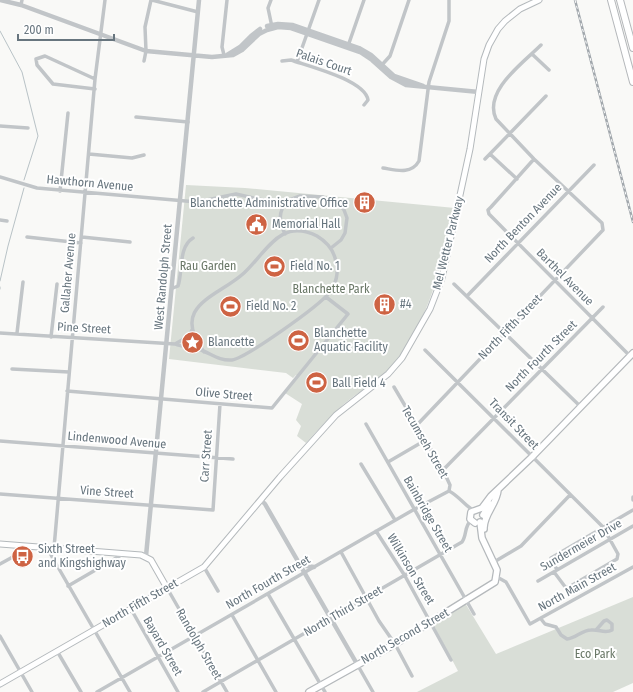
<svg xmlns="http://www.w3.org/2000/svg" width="633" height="692" viewBox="0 0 633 692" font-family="'Fira Sans Condensed',sans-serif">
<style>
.green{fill:#d9ded7}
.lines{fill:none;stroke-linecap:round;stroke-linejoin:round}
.stream{stroke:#b8c2c6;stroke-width:1}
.secondary-casing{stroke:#b4b9bc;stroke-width:7}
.primary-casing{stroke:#b5b9bc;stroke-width:8}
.motorway-casing{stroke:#b5b8bb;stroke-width:8}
.minor{stroke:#c1c5c8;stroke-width:3.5}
.tertiary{stroke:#c1c5c8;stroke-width:4.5}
.secondary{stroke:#fff;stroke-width:5}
.primary{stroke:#fff;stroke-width:5.5}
.motorway{stroke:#fff;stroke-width:6}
.rail-casing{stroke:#a1a7ac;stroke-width:2.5}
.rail{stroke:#fff;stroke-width:1;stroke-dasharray:3;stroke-linecap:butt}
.labels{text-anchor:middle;stroke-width:4;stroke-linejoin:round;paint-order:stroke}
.street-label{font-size:12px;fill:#67757e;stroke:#fff}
.poi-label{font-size:12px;fill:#67757e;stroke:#fff;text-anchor:start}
.park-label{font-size:12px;fill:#697766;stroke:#fff}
</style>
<rect width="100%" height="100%" fill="#f9f9f7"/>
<path class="green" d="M 186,185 L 245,188 L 455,208 C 441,266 429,326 387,371 C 374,384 358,392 344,404 C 330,416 318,430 306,443 L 297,436 L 301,426 L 296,420 L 302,404 L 285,393 L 298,375 L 296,375 L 293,378 L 286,373 L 169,359 Z
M 633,597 L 633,683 L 613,692 L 417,692 L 458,671 L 432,622 L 465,603 L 496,654 Z"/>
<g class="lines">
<path class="stream" d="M 0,31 L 22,72 L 38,136 L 24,180
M 0,281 L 8,246 L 24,188
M 0,287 L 0,289"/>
<defs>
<path id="secondary" d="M 0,544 L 141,555 L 151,560 L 167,588
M 0,684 L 204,567 L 280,477 L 336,415 L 388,374 L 402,358 L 430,309 L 442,278 L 470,149 L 484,59 L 489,45 L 498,29 L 505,21 L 520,9 L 539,0"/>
<path id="primary" d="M 483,515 L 490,504
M 475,523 L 470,519 L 471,512 L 482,508 L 491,496 L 532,457 L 633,353
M 484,529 C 483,515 497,504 498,490
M 309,692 L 395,644 L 495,582 L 497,570 L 482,538 L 480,522"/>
<path id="motorway" d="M 611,0 L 633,82
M 620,0 L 633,48"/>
</defs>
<use href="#secondary" class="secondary-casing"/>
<use href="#primary" class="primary-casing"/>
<use href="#motorway" class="motorway-casing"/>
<path class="minor" d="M 152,0 L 198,12
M 271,0 L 268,8 L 272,27
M 21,5 L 22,0
M 348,46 L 364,0
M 532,54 L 549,70
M 224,55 L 222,47 L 227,0
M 144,61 L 146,51 L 145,27 L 151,0
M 282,61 L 291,60 C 308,66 365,80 368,100 L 364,105
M 297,62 L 319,0
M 380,67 L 390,56 L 409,0
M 95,89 L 53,84 L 37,65 L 36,59 L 45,56 L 95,79
M 136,117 L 188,122
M 0,126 L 28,128
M 89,154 L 132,158 L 144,155
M 490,154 L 517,179
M 485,159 L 546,96
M 534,159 L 491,207 L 488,210 L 489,214 L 630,356
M 383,168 C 396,170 411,175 419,161 L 429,82 L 449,21 L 449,0
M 0,177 L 37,188 L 197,202 L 236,194 L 272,202 L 287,201 L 300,196 L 323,197 L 339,204 L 344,210 L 347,218 L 345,233 L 341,240 L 331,248
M 60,191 L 68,113
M 0,220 L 7,221
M 285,234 C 279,221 278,212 287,201
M 27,237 L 81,243
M 82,237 L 130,242
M 454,284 L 581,407
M 173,288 L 178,286 C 183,272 178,247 193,238
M 467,296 L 594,165
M 192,330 L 189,336 L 175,344 C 182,347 190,347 198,349 C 211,353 218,361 232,360 C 246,358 319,306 329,293 C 336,285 339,272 336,262 C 334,250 327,242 317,236 C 280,217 266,253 244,273 C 218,297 169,305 204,352
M 0,333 L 175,344
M 17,333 L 23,282
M 51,337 L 57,284
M 425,350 L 603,527 L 618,554 L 617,559 L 569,587 L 566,588 L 554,572
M 12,369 L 69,372
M 394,387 L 443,470 L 450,485 L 449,491
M 67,391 L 272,408 L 348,314 L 326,297
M 366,424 L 474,614
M 416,426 L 603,230 L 602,223 L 534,159 L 496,119 C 483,91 523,63 541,45
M 0,441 L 233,459
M 388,462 L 424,441
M 361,464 L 395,520
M 443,470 L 603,307
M 449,491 C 459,496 464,505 473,510
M 0,494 L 213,510 L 220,404
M 633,497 L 633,500
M 376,531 L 405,576 L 451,660
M 47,548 L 130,692
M 54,548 L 95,79 L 105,0
M 341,552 L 379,621 L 395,644 L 412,676
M 494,562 L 521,546 L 570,495
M 0,564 L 31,547
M 204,567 L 218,591
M 557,570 L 551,558 L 633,510
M 497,577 L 506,582 L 530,624 L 633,567
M 538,581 L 633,526
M 68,586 L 123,554
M 167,588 L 227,692
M 268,594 L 325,692
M 131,609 L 178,692
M 232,615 L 276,692
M 541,619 L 545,624 L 556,627 L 561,635 L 567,639 C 576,638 582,630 591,630 C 599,629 605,634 612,630 L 612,624 L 607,620 L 604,621 L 597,629
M 0,636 L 32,692
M 57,651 L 81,692
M 357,664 L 373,692
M 97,692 L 413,510 L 449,491
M 203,692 L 462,542 C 467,535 464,527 471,520"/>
<path class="tertiary" d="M 0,0 L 21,5 L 146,51 L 212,57 L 233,55 L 242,50 L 259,34 L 267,30 L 278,27 L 291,28 L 360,52 L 372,60 L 391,77 L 406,85 L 479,92
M 267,26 L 278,24 L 293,25 L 359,48 L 371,55 L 394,76 L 423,86
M 227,55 L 240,47 L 251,36 L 260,29
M 261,500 L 265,504 L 357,664
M 146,556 L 199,0
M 299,562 L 306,566 L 314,567"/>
<use href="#secondary" class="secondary"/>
<use href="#primary" class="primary"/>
<use href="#motorway" class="motorway"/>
<defs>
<path id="rail" d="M 575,0 L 633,222"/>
</defs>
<use href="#rail" class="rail-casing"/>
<use href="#rail" class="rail"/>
</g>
<defs>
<symbol id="building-disc" viewBox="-11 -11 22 22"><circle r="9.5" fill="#ce6343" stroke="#fff"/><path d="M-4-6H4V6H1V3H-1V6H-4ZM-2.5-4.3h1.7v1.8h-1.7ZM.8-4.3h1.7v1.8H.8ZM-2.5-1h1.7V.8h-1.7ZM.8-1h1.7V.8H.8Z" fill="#fff"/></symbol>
<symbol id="civic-disc" viewBox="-11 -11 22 22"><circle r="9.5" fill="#ce6343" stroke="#fff"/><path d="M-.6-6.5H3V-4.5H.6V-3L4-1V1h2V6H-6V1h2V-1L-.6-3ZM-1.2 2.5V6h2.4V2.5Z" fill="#fff"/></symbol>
<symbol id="stadium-disc" viewBox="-11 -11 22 22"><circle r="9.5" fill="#ce6343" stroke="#fff"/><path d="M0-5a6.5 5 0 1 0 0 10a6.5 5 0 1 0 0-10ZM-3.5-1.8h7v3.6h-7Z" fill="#fff"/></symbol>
<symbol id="sight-disc" viewBox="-11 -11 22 22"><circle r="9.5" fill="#ce6343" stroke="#fff"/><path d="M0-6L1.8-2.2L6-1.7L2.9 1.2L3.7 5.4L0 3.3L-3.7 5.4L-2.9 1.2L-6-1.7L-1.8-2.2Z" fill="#fff"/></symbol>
<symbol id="bus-disc" viewBox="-11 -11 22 22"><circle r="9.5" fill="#ce6343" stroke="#fff"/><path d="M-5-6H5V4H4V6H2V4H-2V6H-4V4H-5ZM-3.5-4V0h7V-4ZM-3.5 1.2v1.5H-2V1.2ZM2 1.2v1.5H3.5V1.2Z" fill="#fff"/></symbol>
</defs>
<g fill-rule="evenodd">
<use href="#building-disc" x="352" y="190" width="25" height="25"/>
<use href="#civic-disc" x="244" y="212" width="25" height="25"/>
<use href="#stadium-disc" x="262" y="254" width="25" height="25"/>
<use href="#building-disc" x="372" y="292" width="25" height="25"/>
<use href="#stadium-disc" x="218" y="294" width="25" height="25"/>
<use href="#stadium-disc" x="286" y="328" width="25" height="25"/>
<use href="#sight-disc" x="180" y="330" width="25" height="25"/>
<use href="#stadium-disc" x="304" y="370" width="25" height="25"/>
<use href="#bus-disc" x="10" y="544" width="25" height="25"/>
</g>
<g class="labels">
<g class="street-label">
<text transform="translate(324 62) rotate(19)" y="4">Palais Court</text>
<text transform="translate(90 183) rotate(5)" y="4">Hawthorn Avenue</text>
<text transform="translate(523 223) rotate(-46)" y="4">North Benton Avenue</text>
<text transform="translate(448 243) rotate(-76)" y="4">Mel Wetter Parkway</text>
<text transform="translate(68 273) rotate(-85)" y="4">Gallaher Avenue</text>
<text transform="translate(163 277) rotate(-85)" y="4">West Randolph Street</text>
<text transform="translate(565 277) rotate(45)" y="4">Barthel Avenue</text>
<text transform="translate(510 327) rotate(-46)" y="4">North Fifth Street</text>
<text transform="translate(84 328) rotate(3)" y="4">Pine Street</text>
<text transform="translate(541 356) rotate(-45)" y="4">North Fourth Street</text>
<text transform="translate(224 394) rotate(5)" y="4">Olive Street</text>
<text transform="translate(514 424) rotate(46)" y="4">Transit Street</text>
<text transform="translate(117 440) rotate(5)" y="4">Lindenwood Avenue</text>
<text transform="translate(425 442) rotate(60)" y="4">Tecumseh Street</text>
<text transform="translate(206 456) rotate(-86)" y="4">Carr Street</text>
<text transform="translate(107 492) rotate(4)" y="4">Vine Street</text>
<text transform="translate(428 514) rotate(60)" y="4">Bainbridge Street</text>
<text transform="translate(581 545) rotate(-30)" y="4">Sundermeier Drive</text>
<text transform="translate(411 569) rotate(59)" y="4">Wilkinson Street</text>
<text transform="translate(268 582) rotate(-30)" y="4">North Fourth Street</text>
<text transform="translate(577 587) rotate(-29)" y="4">North Main Street</text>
<text transform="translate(140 603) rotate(-30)" y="4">North Fifth Street</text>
<text transform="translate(343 611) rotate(-30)" y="4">North Third Street</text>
<text transform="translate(405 636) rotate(-30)" y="4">North Second Street</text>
<text transform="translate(199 644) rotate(60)" y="4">Randolph Street</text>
<text transform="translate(163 646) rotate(60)" y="4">Bayard Street</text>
</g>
<g class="poi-label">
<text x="348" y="207" text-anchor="end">Blanchette Administrative Office</text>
<text x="272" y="228">Memorial Hall</text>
<text x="290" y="270">Field No. 1</text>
<text x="400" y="308">#4</text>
<text x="246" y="310">Field No. 2</text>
<text x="314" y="337">Blanchette<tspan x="314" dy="14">Aquatic Facility</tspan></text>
<text x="208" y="346">Blancette</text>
<text x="332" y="387">Ball Field 4</text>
<text x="38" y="553">Sixth Street<tspan x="38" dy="14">and Kingshighway</tspan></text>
</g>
<g class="park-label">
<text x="208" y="270">Rau Garden</text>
<text x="331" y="293">Blanchette Park</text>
<text x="595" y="658">Eco Park</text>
</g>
</g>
<path d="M18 34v6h96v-6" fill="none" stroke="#67757e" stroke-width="2"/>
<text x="24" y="34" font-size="12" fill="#67757e" stroke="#ffffff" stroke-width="3" paint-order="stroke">200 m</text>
</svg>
